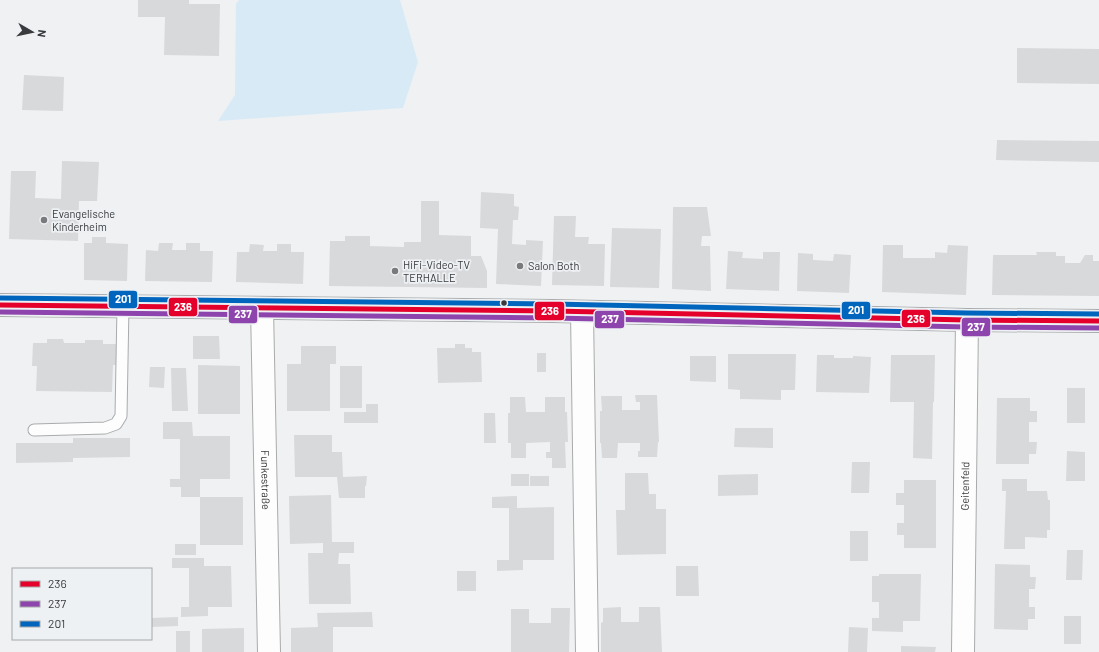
<svg xmlns="http://www.w3.org/2000/svg" width="1099" height="652" viewBox="0 0 1099 652" font-family="Barlow,sans-serif">
<style>
.green{fill:#d9eaf7}
.building{fill:#d8d9db}
.lines{fill:none;stroke-linecap:round;stroke-linejoin:round}
.service-casing{stroke:#a9abac;stroke-width:13}
.minor-casing{stroke:#a9abac;stroke-width:24}
.service{stroke:#fdfdfd;stroke-width:11}
.minor{stroke:#fdfdfd;stroke-width:22}
.bus-1-casing{stroke:#eef1f4;stroke-width:8}
.bus-2-casing{stroke:#eef1f4;stroke-width:8}
.bus-3-casing{stroke:#eef1f4;stroke-width:8}
.bus-1{stroke:#e4002b;stroke-width:5}
.bus-2{stroke:#8e44ad;stroke-width:5}
.bus-3{stroke:#0065bd;stroke-width:5}
.poi-dot{fill:#797a7c;stroke:#eef1f4;stroke-width:1.5}
.bus-dot{fill:#393a3c;stroke:#eef1f4;stroke-width:1.5}
.labels{text-anchor:middle;stroke-width:3.5;stroke-linejoin:round;paint-order:stroke}
.poi-label{font-size:11px;fill:#393a3c;stroke:#eef1f4;text-anchor:start}
.street-label{font-size:11px;fill:#393a3c;stroke:#eef1f4}
.line-badge{stroke:#eef1f4;stroke-width:1.5}
.badge-label{font-size:11px;text-anchor:middle;font-weight:bold;fill:#fff}
</style>
<rect width="100%" height="100%" fill="#eff1f3"/>
<path class="green" d="M 239,0 L 400,0 L 418,62 L 403,108 L 218,121 L 235,95 L 236,4 Z"/>
<path class="building" d="M 138,0 L 189,0 L 189,4 L 220,4 L 219,56 L 164,55 L 165,17 L 138,17 Z
M 1017,48 L 1099,49 L 1099,84 L 1017,83 Z
M 24,75 L 64,77 L 63,111 L 22,110 Z
M 997,140 L 1099,141 L 1099,162 L 996,160 Z
M 62,161 L 99,162 L 97,201 L 79,201 L 78,241 L 9,239 L 11,171 L 36,171 L 35,198 L 61,199 Z
M 481,192 L 514,194 L 514,206 L 519,207 L 518,220 L 513,220 L 512,244 L 526,245 L 526,240 L 543,241 L 541,286 L 496,284 L 498,229 L 480,228 Z
M 421,201 L 439,201 L 439,235 L 471,236 L 471,256 L 481,256 L 487,271 L 487,288 L 329,286 L 330,241 L 345,241 L 345,236 L 370,236 L 370,246 L 404,247 L 404,242 L 421,242 Z
M 673,207 L 707,207 L 711,236 L 702,236 L 701,246 L 710,246 L 711,291 L 672,289 Z
M 554,216 L 576,216 L 575,237 L 589,237 L 588,244 L 605,244 L 604,286 L 552,285 Z
M 612,228 L 661,229 L 659,288 L 610,287 Z
M 92,237 L 106,237 L 106,243 L 128,244 L 127,281 L 84,280 L 84,243 L 92,243 Z
M 159,243 L 173,243 L 172,250 L 186,250 L 186,243 L 200,243 L 200,251 L 213,251 L 212,282 L 145,281 L 146,250 L 158,251 Z
M 250,244 L 264,245 L 263,251 L 277,251 L 277,244 L 291,244 L 291,252 L 304,252 L 303,284 L 236,282 L 237,252 L 249,252 Z
M 883,245 L 903,245 L 903,258 L 935,258 L 935,252 L 947,253 L 948,245 L 968,246 L 966,295 L 882,292 Z
M 728,251 L 743,252 L 742,258 L 763,259 L 763,252 L 780,252 L 779,291 L 726,289 Z
M 1036,252 L 1056,252 L 1056,256 L 1065,256 L 1065,263 L 1080,263 L 1085,255 L 1093,255 L 1093,261 L 1099,261 L 1099,296 L 992,295 L 993,255 L 1037,255 Z
M 798,253 L 813,254 L 813,260 L 833,261 L 834,254 L 851,255 L 849,293 L 797,291 Z
M 193,336 L 219,336 L 220,359 L 193,359 Z
M 47,339 L 63,339 L 64,343 L 85,343 L 85,340 L 103,340 L 103,344 L 117,344 L 117,365 L 113,365 L 112,392 L 36,391 L 37,366 L 32,366 L 33,343 L 47,343 Z
M 455,344 L 465,344 L 465,348 L 472,348 L 472,352 L 481,352 L 482,382 L 438,383 L 437,348 L 455,348 Z
M 301,346 L 336,346 L 336,364 L 330,364 L 330,411 L 287,411 L 287,364 L 301,364 Z
M 537,353 L 546,353 L 546,372 L 537,372 Z
M 728,354 L 796,354 L 795,390 L 781,390 L 781,400 L 740,399 L 740,390 L 728,389 Z
M 817,355 L 834,355 L 834,358 L 853,358 L 853,356 L 871,357 L 869,393 L 816,392 Z
M 891,355 L 935,355 L 934,402 L 933,402 L 932,459 L 913,458 L 914,402 L 890,402 Z
M 690,356 L 716,356 L 716,382 L 690,381 Z
M 198,365 L 240,366 L 240,414 L 198,414 Z
M 340,366 L 362,366 L 362,408 L 340,408 Z
M 150,367 L 165,367 L 164,388 L 149,387 Z
M 171,368 L 186,368 L 188,411 L 172,411 Z
M 1067,388 L 1085,388 L 1085,423 L 1067,423 Z
M 635,395 L 657,395 L 659,442 L 658,442 L 657,457 L 638,457 L 638,451 L 640,451 L 640,443 L 618,443 L 617,458 L 602,458 L 601,443 L 600,443 L 600,411 L 602,411 L 601,396 L 622,396 L 622,410 L 640,410 L 640,402 L 636,402 Z
M 510,397 L 525,397 L 526,412 L 545,412 L 545,397 L 565,397 L 565,412 L 567,412 L 568,442 L 565,442 L 566,468 L 552,468 L 552,458 L 546,458 L 546,452 L 550,452 L 550,442 L 526,443 L 526,458 L 511,458 L 511,443 L 508,443 L 508,413 L 510,413 Z
M 997,398 L 1030,398 L 1030,411 L 1037,411 L 1037,422 L 1029,422 L 1029,442 L 1037,442 L 1036,454 L 1029,454 L 1029,464 L 996,464 Z
M 366,404 L 378,404 L 378,423 L 344,423 L 344,412 L 366,412 Z
M 484,413 L 495,413 L 496,443 L 484,443 Z
M 163,422 L 192,422 L 193,436 L 230,436 L 230,479 L 200,479 L 200,497 L 243,497 L 243,545 L 200,545 L 200,497 L 181,497 L 181,487 L 170,487 L 170,479 L 180,479 L 180,439 L 163,439 Z
M 735,428 L 773,428 L 773,448 L 734,447 Z
M 294,435 L 332,435 L 332,452 L 342,452 L 343,477 L 367,476 L 366,486 L 365,486 L 365,498 L 339,498 L 337,477 L 295,477 Z
M 73,438 L 130,438 L 130,457 L 73,458 L 73,462 L 16,463 L 16,443 L 73,443 Z
M 1067,451 L 1085,452 L 1085,481 L 1066,481 Z
M 852,462 L 870,462 L 869,493 L 851,493 Z
M 625,473 L 648,473 L 649,494 L 656,494 L 656,509 L 666,509 L 666,554 L 617,555 L 616,510 L 625,510 Z
M 511,474 L 529,474 L 529,486 L 511,486 Z
M 758,474 L 758,495 L 718,496 L 718,475 Z
M 530,476 L 549,476 L 549,486 L 530,486 Z
M 1002,479 L 1027,479 L 1027,491 L 1047,491 L 1048,500 L 1050,500 L 1050,530 L 1047,530 L 1047,538 L 1025,537 L 1025,549 L 1004,549 L 1006,491 L 1002,491 Z
M 904,480 L 936,480 L 936,548 L 904,548 L 904,535 L 897,535 L 897,523 L 904,523 L 904,505 L 896,505 L 896,493 L 904,493 Z
M 331,495 L 332,542 L 354,542 L 354,553 L 339,553 L 338,564 L 350,564 L 351,604 L 309,604 L 308,553 L 323,553 L 323,543 L 290,544 L 289,496 Z
M 517,496 L 517,508 L 554,507 L 554,560 L 523,560 L 523,570 L 497,571 L 497,560 L 509,560 L 509,508 L 492,508 L 492,497 Z
M 850,531 L 868,531 L 868,561 L 850,561 Z
M 175,544 L 196,544 L 196,555 L 175,555 Z
M 1067,550 L 1083,550 L 1082,580 L 1066,580 Z
M 172,558 L 204,558 L 204,566 L 231,566 L 232,607 L 208,607 L 208,616 L 181,617 L 181,607 L 189,607 L 189,568 L 172,568 Z
M 995,564 L 1030,565 L 1030,577 L 1036,577 L 1035,589 L 1029,589 L 1029,607 L 1035,607 L 1035,619 L 1028,619 L 1028,630 L 994,629 Z
M 676,566 L 698,566 L 699,596 L 676,596 Z
M 457,571 L 476,571 L 476,591 L 457,591 Z
M 879,574 L 921,574 L 920,621 L 903,621 L 903,632 L 872,631 L 872,618 L 879,618 L 879,602 L 872,602 L 872,576 L 879,576 Z
M 621,607 L 621,622 L 639,622 L 639,607 L 660,607 L 662,652 L 601,652 L 601,623 L 603,622 L 603,608 Z
M 551,608 L 570,608 L 569,652 L 511,652 L 511,609 L 529,609 L 529,623 L 551,623 Z
M 372,612 L 373,627 L 333,627 L 333,652 L 291,652 L 291,628 L 318,627 L 317,613 Z
M 1064,616 L 1081,616 L 1081,644 L 1064,644 Z
M 178,617 L 178,626 L 151,627 L 151,618 Z
M 849,627 L 868,628 L 867,652 L 848,652 Z
M 244,628 L 244,652 L 202,652 L 202,629 Z
M 176,631 L 190,631 L 190,652 L 176,652 Z
M 901,646 L 936,647 L 935,652 L 901,652 Z"/>
<g class="lines">
<defs>
<path id="service" d="M 34,430 L 105,428 L 116,424 L 121,416 L 123,306"/>
<g id="minor">
<path d="M 0,305 L 553,311 L 967,320 L 1099,321"/>
<path id="s1" d="M 262,308 L 269,652"/>
<path d="M 582,312 L 587,652"/>
<path id="s2" d="M 963,652 L 967,320"/>
</g>
</defs>
<use href="#service" class="service-casing"/>
<use href="#minor" class="minor-casing"/>
<use href="#service" class="service"/>
<use href="#minor" class="minor"/>
<defs>
<path id="bus-1" d="M 0,305 L 553,311 L 967,320 L 1099,321"/>
<path id="bus-2" d="M 0,312 L 553,318 L 967,327 L 1099,328"/>
<path id="bus-3" d="M 0,298 L 553,304 L 967,313 L 1099,314"/>
</defs>
<use href="#bus-1" class="bus-1-casing"/>
<use href="#bus-2" class="bus-2-casing"/>
<use href="#bus-3" class="bus-3-casing"/>
<use href="#bus-1" class="bus-1"/>
<use href="#bus-2" class="bus-2"/>
<use href="#bus-3" class="bus-3"/>
</g>
<g class="poi-dot">
<circle cx="44" cy="220" r="4"/>
<circle cx="520" cy="266" r="4"/>
<circle cx="395" cy="271" r="4"/>
</g>
<circle class="bus-dot" cx="504" cy="303" r="3.5"/>
<g class="labels">
<g class="poi-label">
<text x="52" y="218">Evangelische<tspan x="52" dy="13">Kinderheim</tspan></text>
<text x="403" y="269">HiFi-Video-TV<tspan x="403" dy="13">TERHALLE</tspan></text>
<text x="528" y="270">Salon Both</text>
</g>
<g class="street-label">
<text dy="4" stroke="none"><textPath href="#s1" startOffset="172">Funkestraße</textPath></text>
<text dy="4" stroke="none"><textPath href="#s2" startOffset="166">Geitenfeld</textPath></text>
</g>
</g>
<g class="line-badge">
<rect x="108" y="290" width="30" height="19" rx="4" fill="#0065bd"/>
<rect x="168" y="297" width="30" height="20" rx="4" fill="#e4002b"/>
<rect x="841" y="301" width="30" height="19" rx="4" fill="#0065bd"/>
<rect x="534" y="301" width="31" height="20" rx="4" fill="#e4002b"/>
<rect x="228" y="305" width="30" height="19" rx="4" fill="#8e44ad"/>
<rect x="901" y="309" width="30" height="19" rx="4" fill="#e4002b"/>
<rect x="594" y="310" width="31" height="19" rx="4" fill="#8e44ad"/>
<rect x="961" y="317" width="30" height="20" rx="4" fill="#8e44ad"/>
</g>
<g class="badge-label">
<text x="123" y="303">201</text>
<text x="183" y="311">236</text>
<text x="856" y="314">201</text>
<text x="550" y="315">236</text>
<text x="243" y="318">237</text>
<text x="916" y="323">236</text>
<text x="610" y="323">237</text>
<text x="976" y="331">237</text>
</g>
<rect x="12" y="568" width="140" height="72" fill="#eef1f4" stroke="#a6a8aa"/>
<rect x="20" y="581" width="20" height="6" fill="#e4002b" stroke="#a6a8aa"/>
<text x="48" y="588" font-size="12" fill="#393a3c">236</text>
<rect x="20" y="601" width="20" height="6" fill="#8e44ad" stroke="#a6a8aa"/>
<text x="48" y="608" font-size="12" fill="#393a3c">237</text>
<rect x="20" y="621" width="20" height="6" fill="#0065bd" stroke="#a6a8aa"/>
<text x="48" y="628" font-size="12" fill="#393a3c">201</text>
<g transform="translate(32 32) rotate(99)" stroke="#eef1f4" stroke-width="3" paint-order="stroke">
<path d="M0-3L7 15L0 10L-7 15Z" fill="#393a3c"/>
<text y="-6" font-size="11" font-weight="bold" text-anchor="middle" fill="#393a3c">N</text>
</g>
</svg>
